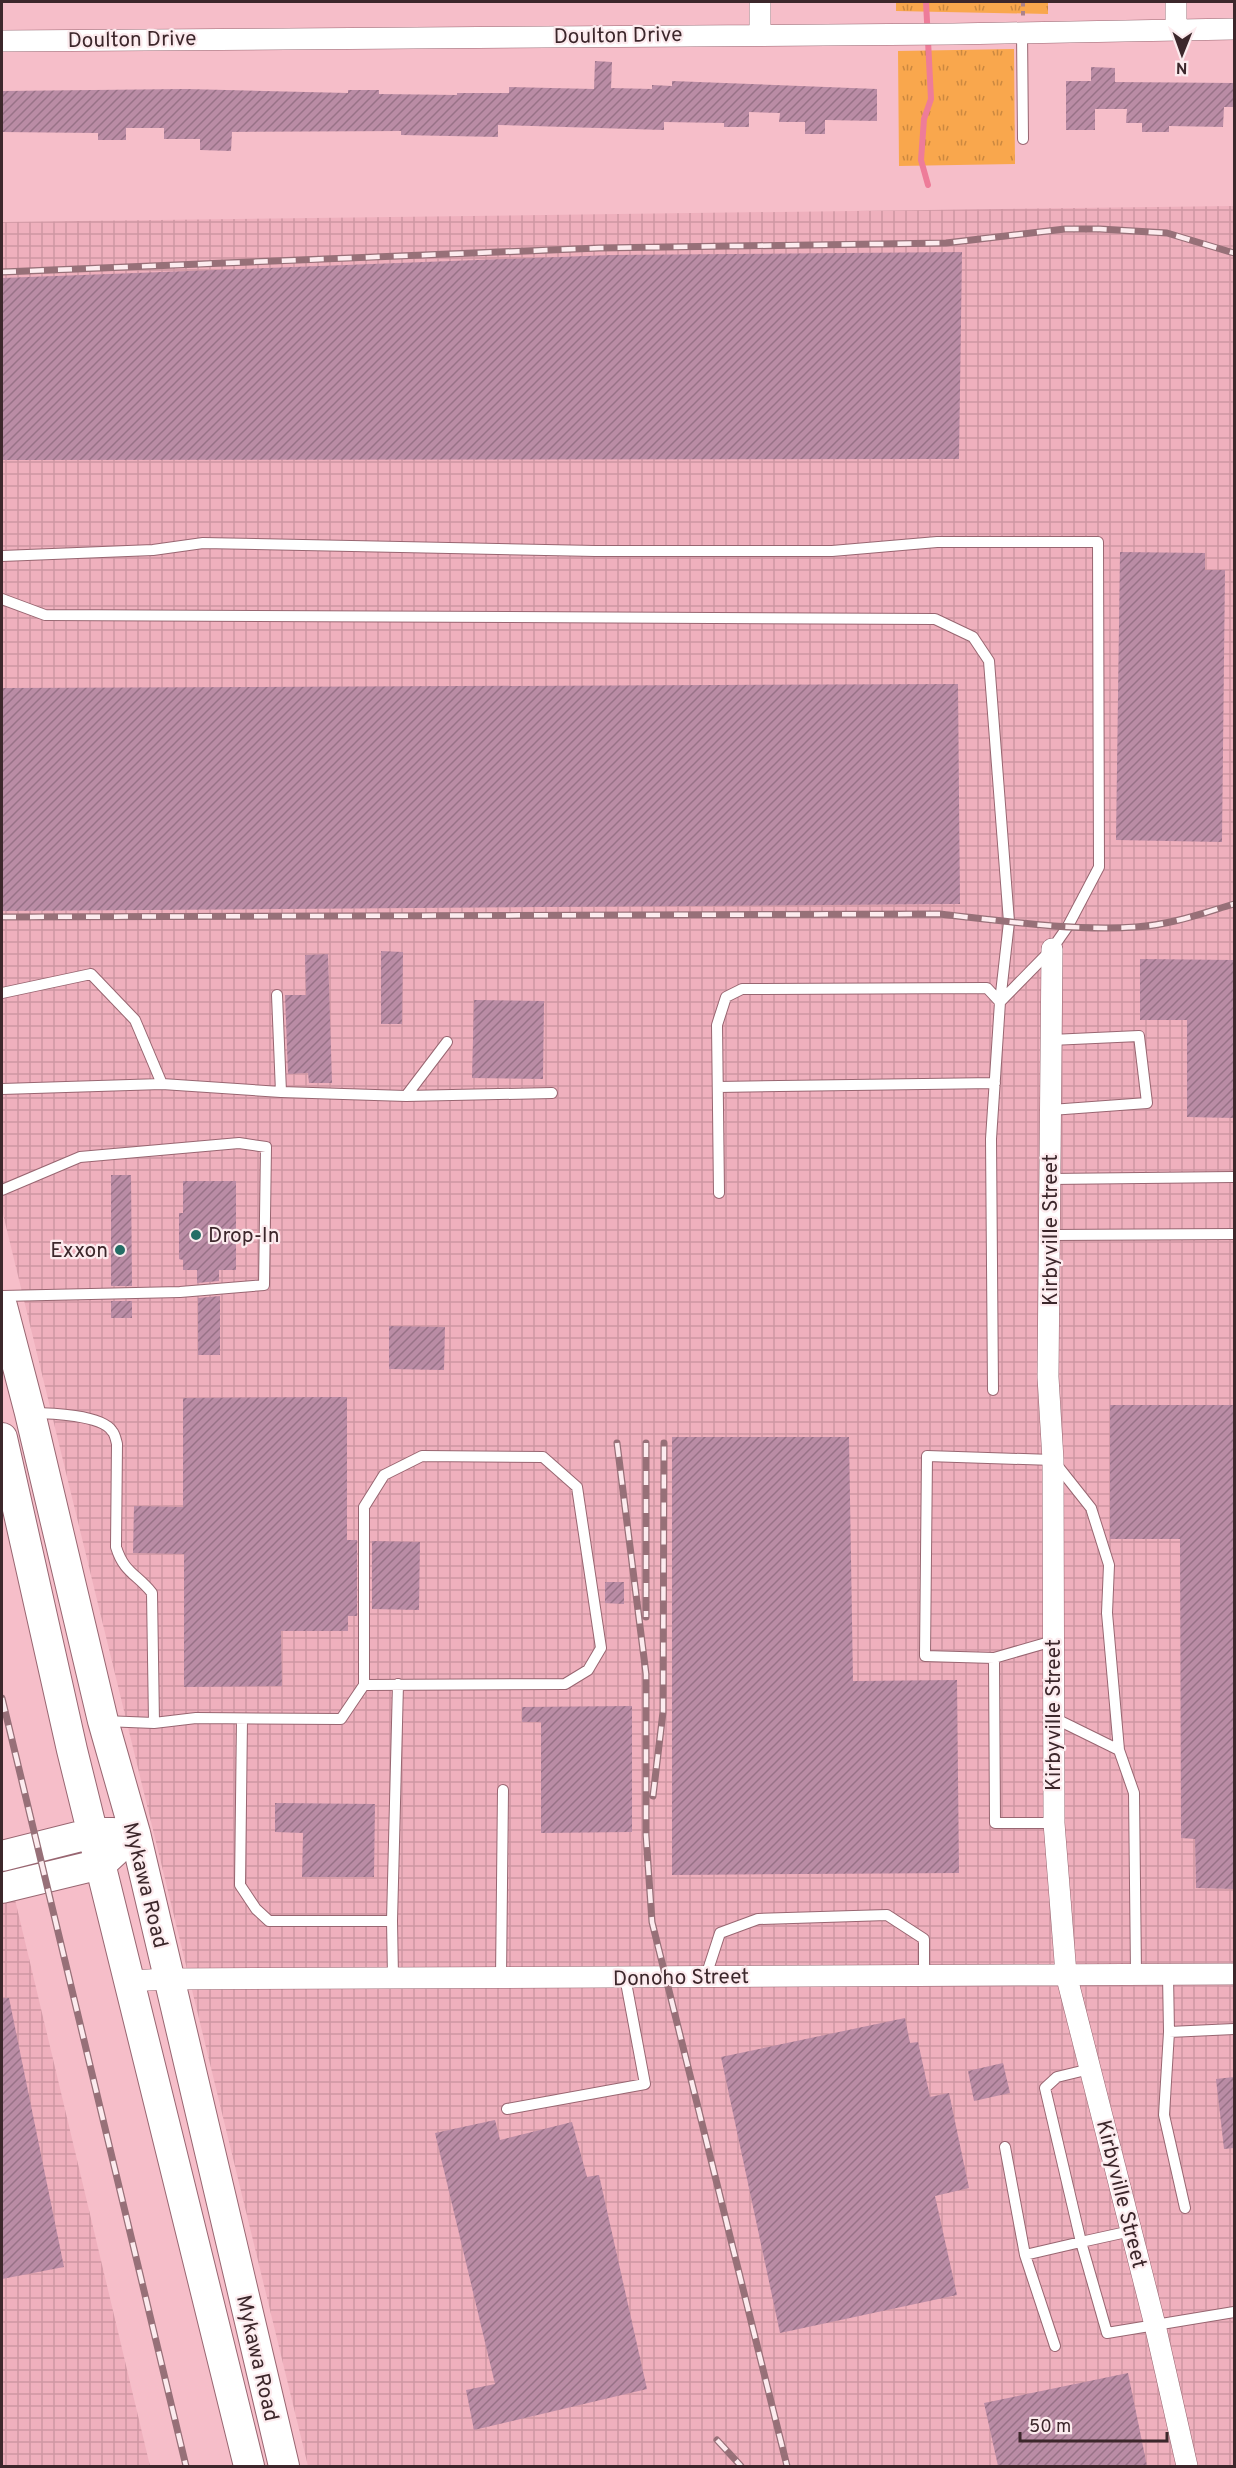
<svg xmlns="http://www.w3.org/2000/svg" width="1236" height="2468" viewBox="0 0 1236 2468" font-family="Overpass,sans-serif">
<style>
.industrial{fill:url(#industrial-grid)}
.grass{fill:url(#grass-tufts)}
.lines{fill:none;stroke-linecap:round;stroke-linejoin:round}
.stream{stroke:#ee7c99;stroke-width:6}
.building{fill:url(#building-hatch)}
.lane-casing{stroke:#986671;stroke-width:12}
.street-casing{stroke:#986671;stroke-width:22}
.secondary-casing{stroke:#986671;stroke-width:32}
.path{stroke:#ac828a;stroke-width:4;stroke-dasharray:4.5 4.5;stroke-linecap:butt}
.lane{stroke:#fff;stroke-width:10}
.street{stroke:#fff;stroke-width:21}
.secondary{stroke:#fff;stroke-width:30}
.rail-casing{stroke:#977078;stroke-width:7}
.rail{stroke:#fcebee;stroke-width:4.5;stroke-dasharray:14;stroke-linecap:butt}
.poi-dot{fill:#246d65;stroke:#fcebee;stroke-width:2}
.labels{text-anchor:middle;stroke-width:4.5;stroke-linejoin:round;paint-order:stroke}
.street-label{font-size:21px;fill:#3c272b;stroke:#fcebee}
.poi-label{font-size:21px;fill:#3c272b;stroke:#fcebee;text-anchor:start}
</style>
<defs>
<pattern id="industrial-grid" width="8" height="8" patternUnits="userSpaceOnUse" patternTransform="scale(1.5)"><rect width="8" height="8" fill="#efb0bd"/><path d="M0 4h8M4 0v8" fill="none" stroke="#ce97a3"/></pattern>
<pattern id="grass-tufts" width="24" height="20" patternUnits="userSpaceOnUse" patternTransform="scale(1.5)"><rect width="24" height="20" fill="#f9a74d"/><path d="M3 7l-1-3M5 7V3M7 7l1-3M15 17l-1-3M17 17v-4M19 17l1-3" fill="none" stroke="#cb8840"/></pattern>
<pattern id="building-hatch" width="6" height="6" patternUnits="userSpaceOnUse" patternTransform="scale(1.5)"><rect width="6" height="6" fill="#ba8ca5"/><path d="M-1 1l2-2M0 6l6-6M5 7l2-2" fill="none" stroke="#987287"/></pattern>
</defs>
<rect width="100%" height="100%" fill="#f6bec9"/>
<path class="industrial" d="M 1234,206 L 1234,2466 L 308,2466 L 2,1210 L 2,222 Z
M 2,1845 L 150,2466 L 2,2466 Z"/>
<path class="grass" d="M 896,2 L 1048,2 L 1048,14 L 896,11 Z
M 1014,49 L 1015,164 L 899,166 L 898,51 Z"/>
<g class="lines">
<path class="stream" d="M 926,2 L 931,99 L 924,119 L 921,160 L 928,185"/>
</g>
<path class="building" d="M 595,61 L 612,62 L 611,88 L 652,89 L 652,85 L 672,86 L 672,81 L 877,89 L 877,121 L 825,120 L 825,134 L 805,134 L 805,122 L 779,122 L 780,113 L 749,112 L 749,127 L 724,127 L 724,123 L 664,122 L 664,130 L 498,125 L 498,137 L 401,135 L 401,131 L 232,132 L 231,151 L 200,150 L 200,139 L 164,139 L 164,128 L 126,128 L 126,140 L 98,140 L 98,133 L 2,132 L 2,91 L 186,89 L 348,93 L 348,90 L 379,90 L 379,94 L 457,95 L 457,93 L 509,93 L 509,87 L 594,89 Z
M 1091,67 L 1115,68 L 1115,82 L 1234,83 L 1234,107 L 1224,107 L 1223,127 L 1169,126 L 1169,132 L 1142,132 L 1142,123 L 1126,123 L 1127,109 L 1095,109 L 1095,130 L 1066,130 L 1066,81 L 1091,81 Z
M 962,252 L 959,459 L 2,460 L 2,278 L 611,255 Z
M 1120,552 L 1205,553 L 1205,570 L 1225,570 L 1222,842 L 1116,840 Z
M 958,684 L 960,904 L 2,911 L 2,688 Z
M 381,951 L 403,952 L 402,1024 L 381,1024 Z
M 328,954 L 332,1083 L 309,1083 L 308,1073 L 288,1074 L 285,995 L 306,995 L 305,955 Z
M 1140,959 L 1234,960 L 1234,1118 L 1187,1117 L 1187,1020 L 1140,1020 Z
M 474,1000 L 544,1001 L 543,1079 L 472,1078 Z
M 111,1175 L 131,1175 L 132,1286 L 111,1286 Z
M 183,1181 L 236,1181 L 236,1270 L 219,1270 L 219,1281 L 197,1283 L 197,1270 L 183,1270 L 183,1260 L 179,1259 L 179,1213 L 183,1213 Z
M 220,1296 L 220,1355 L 198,1355 L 198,1298 Z
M 111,1301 L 132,1301 L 132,1318 L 111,1318 Z
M 389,1326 L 445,1327 L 444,1370 L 389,1369 Z
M 347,1397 L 347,1540 L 357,1540 L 357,1616 L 348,1616 L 348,1631 L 281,1631 L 282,1686 L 184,1687 L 184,1554 L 133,1553 L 134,1506 L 183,1507 L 183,1398 Z
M 1110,1405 L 1234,1405 L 1234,1889 L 1196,1888 L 1195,1839 L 1181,1838 L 1180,1539 L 1110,1539 Z
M 672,1437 L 849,1437 L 853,1681 L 957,1680 L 959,1873 L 672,1875 Z
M 372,1541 L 420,1542 L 419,1610 L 372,1609 Z
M 605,1582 L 624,1582 L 624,1604 L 605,1603 Z
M 632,1706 L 632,1832 L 541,1833 L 541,1722 L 522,1722 L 522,1707 Z
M 275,1803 L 375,1804 L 374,1877 L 302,1877 L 303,1833 L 275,1832 Z
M 2,1998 L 9,1998 L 64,2267 L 2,2279 Z
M 905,2018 L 910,2043 L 918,2042 L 930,2097 L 949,2093 L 969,2188 L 935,2196 L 957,2295 L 780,2333 L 721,2057 Z
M 1003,2063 L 1010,2093 L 974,2101 L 968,2071 Z
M 1234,2077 L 1234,2148 L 1224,2149 L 1216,2079 Z
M 495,2120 L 500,2140 L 572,2122 L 587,2177 L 599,2175 L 647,2389 L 474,2430 L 466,2390 L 495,2384 L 435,2133 Z
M 1128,2373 L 1147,2466 L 998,2466 L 984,2403 Z"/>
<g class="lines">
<defs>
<path id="lane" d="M 1022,31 L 1023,139
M 2,556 L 153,550 L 203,543 L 595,551 L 832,551 L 937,542 L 1098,542 L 1099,867 L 1068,926 L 1052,949 L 1000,1002 L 991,1139 L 993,1390
M 2,599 L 45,615 L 935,619 L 973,637 L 989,661 L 1009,922 L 1000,1002
M 2,993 L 91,974 L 135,1020 L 162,1084
M 277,995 L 281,1092
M 447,1042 L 406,1096 L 552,1093
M 718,1087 L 995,1083
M 2,1089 L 162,1084 L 281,1092 L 406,1096
M 1051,1110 L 1147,1103 L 1139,1036 L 1051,1040
M 1050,1179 L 1234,1177
M 2,1190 L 80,1157 L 239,1143 L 266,1147 L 264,1285 L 180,1292 L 2,1296
M 719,1193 L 717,1025 L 726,997 L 742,989 L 987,988 L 1000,1002
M 1050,1235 L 1234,1234
M 31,1413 C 50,1413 102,1415 112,1431 C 115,1434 116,1440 117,1444 L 116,1547 C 124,1573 137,1574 152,1593 L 154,1723
M 1053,1641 L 994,1658 L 925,1656 L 927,1456 L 1053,1460 L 1091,1508 L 1109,1565 L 1107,1613 L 1119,1750
M 994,1658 L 995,1823 L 1054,1823
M 1054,1718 L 1119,1750 L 1134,1793 L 1136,1974
M 242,1719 L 240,1885 L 256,1909 L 269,1921 L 392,1921
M 104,1721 L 154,1723 L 196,1718 L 341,1719 L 364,1685 L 565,1684 L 588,1670 L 601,1648 L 577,1487 L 543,1457 L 422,1456 L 384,1475 L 364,1507 L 364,1685
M 1168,1975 L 1169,2032 L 1234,2029
M 706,1976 L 720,1933 L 758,1919 L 887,1915 L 924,1939 L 924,1975
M 393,1977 L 392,1921 L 398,1684
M 501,1978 L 503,1790
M 1169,2032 L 1164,2115 L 1185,2208
M 1090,2069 L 1057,2077 L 1045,2088 L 1081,2242 L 1131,2231
M 507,2109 L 645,2084 L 625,1977
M 1005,2147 L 1025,2255 L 1055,2346
M 1025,2255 L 1081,2242 L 1107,2333 L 1234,2312"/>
<path id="street" d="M 760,2 L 760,34
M 1176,2 L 1176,30
M 2,41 L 953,34 L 1234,29
M 1052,949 L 1048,1377 L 1053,1460 L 1054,1823 L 1066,1974 L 1155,2325 L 1187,2466
M 128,1981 L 168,1979 L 1234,1974"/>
<path id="secondary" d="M 2,1306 L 30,1413 L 103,1721 L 135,1833 L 284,2466
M 2,1438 L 72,1750 L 249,2466
M 2,1856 L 93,1833 L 113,1833
M 2,1888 L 101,1864 L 115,1851"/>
</defs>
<use href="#lane" class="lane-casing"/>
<use href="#street" class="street-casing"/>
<use href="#secondary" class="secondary-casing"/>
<path class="path" d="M 1023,2 L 1023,16"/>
<use href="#lane" class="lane"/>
<use href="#street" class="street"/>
<use href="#secondary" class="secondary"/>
<defs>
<path id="rail" d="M 2,272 L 599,248 L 946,243 L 1065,229 L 1100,229 L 1167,233 L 1234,253
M 2,917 L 940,914 C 1004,921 1071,931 1136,927 C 1170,925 1203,913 1234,904
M 617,1443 L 646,1674 L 646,1835 L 652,1922 L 787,2466
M 646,1443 L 646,1617
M 2,1698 L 186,2466
M 653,1796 L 663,1712 L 664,1443
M 717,2440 L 741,2466"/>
</defs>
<use href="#rail" class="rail-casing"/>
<use href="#rail" class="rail"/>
</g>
<g class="poi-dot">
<circle cx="196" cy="1235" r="6"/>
<circle cx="120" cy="1250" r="6"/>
</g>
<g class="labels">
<g class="street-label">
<text transform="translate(618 35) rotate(-1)" y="7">Doulton Drive</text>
<text transform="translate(132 39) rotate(-1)" y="7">Doulton Drive</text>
<text transform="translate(1050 1230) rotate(-90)" y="7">Kirbyville Street</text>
<text transform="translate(1053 1715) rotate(-90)" y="7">Kirbyville Street</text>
<text transform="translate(146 1885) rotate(76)" y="7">Mykawa Road</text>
<text transform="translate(681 1977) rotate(-1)" y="7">Donoho Street</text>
<text transform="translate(1122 2194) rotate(76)" y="7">Kirbyville Street</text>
<text transform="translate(258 2358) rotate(77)" y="7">Mykawa Road</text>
</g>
<g class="poi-label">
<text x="208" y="1242">Drop-In</text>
<text x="108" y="1257" text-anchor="end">Exxon</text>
</g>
</g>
<rect width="1236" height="2468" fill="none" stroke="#3c272b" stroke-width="6"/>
<g transform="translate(1182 54) rotate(181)" stroke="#fcebee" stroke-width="4.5" paint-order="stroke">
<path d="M0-4.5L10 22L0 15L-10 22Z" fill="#3c272b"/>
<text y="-9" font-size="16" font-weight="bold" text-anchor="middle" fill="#3c272b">N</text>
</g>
<path d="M1020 2432v9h147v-9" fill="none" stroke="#3c272b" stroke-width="3"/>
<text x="1029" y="2432" font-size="18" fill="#3c272b" stroke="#fcebee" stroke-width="4.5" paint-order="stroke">50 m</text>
</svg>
